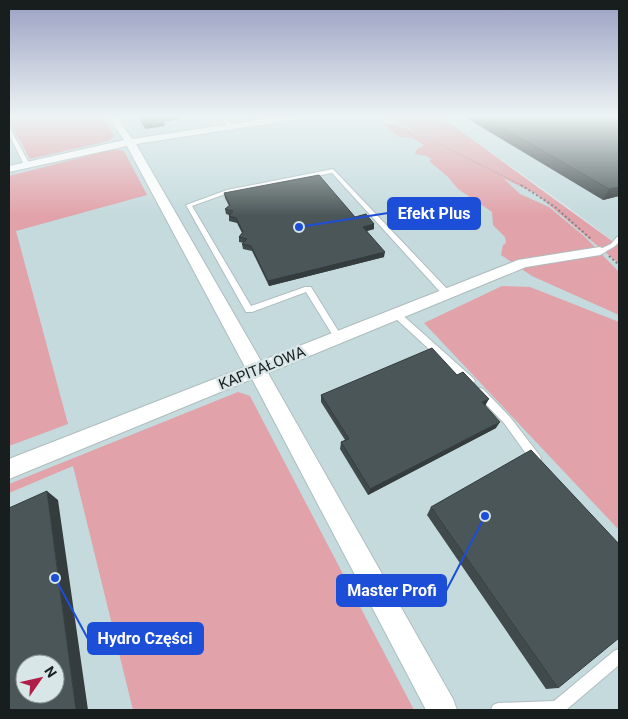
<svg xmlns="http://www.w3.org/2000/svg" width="628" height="719" viewBox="0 0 628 719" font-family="Roboto,sans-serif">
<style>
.built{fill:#c4dadd;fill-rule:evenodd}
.green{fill:#e1a2a9}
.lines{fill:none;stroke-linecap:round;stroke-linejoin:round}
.service-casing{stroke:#afbdbe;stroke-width:2}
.minor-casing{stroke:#afbdbe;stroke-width:2}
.path-far1{stroke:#7a8384;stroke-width:1;stroke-dasharray:1 2;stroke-linecap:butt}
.path{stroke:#7a8384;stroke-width:2;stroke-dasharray:2 2.5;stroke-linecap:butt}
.service{fill:#fff;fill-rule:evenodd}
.minor{fill:#fff;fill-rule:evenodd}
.wall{fill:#404a4b}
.shaded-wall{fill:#343c3d}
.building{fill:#4a5657;stroke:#343c3d;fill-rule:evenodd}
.labels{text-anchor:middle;stroke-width:5;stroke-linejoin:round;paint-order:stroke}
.street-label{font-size:15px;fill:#181d1e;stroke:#d8e6e7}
.leader{fill:none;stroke:#1d4ed8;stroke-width:2}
.callout-dot{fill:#1d4ed8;stroke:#d8e6e7;stroke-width:2}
.callout{fill:#1d4ed8;stroke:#1d4ed8;stroke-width:2}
.callout-label{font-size:16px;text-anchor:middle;font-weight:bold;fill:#fff}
</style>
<rect width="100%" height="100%" fill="#d8e6e7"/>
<path class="built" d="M 9,116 L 379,116 L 536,194 L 619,264 L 619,710 L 9,710 ZM 25,664 L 55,664 L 55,694 L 25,694 Z
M 440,116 L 619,116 L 619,246 L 568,207 Z"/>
<path class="green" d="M 9,116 L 101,116 L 115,136 L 108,141 L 30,159 L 9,121 Z
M 385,116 L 440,116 L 619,246 L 619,264 L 536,194 L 503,178 L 520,194 L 549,207 L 585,237 L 619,272 L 619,315 L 532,276 L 501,255 L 503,245 L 506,243 L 505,237 L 493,225 L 492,212 L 458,189 L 448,177 L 429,161 L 432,159 L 427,156 L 415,154 L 417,149 L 424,145 L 413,138 L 399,137 L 383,124 L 396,124 L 435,142 Z
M 114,149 L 124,151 L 147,195 L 16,231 L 68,424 L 9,446 L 9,176 Z
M 502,286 L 530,287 L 619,322 L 619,530 L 424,323 Z
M 238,392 L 250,396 L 414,710 L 133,710 L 73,466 L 9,493 L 9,484 Z"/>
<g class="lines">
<defs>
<path id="service" d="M 231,116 L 236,116 L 228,120 L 231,125 L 227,126 L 223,120 Z
M 9,129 L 11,130 L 30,165 L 29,166 L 24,165 L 9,134 Z
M 333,169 L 450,292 L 451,294 L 450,296 L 444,296 L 332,173 L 228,193 L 192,206 L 251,306 L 305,287 L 311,287 L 342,337 L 341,339 L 335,339 L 306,292 L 252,312 L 246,312 L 186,205 L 227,190 Z
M 619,236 L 619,242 C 614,248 605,253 598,252 L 598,250 L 611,244 L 617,237 Z
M 396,311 L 399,312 L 473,378 L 475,381 L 473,384 L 467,384 L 393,316 L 392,314 Z
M 480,388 L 483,389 L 510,417 L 540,456 L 541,459 L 540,462 L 536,464 L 532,462 L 504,423 L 477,395 L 475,392 L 477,389 Z
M 619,649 L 619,665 L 566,710 L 491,710 L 493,705 L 498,703 L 554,701 L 614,651 Z"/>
<path id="minor" d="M 108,116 L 116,116 L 132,139 L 282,116 L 303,116 L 299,119 L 136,144 L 261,361 L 518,260 L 600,247 L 607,251 L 600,255 L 526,267 L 268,373 L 453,699 L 457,710 L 426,710 L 252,379 L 9,479 L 9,459 L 245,367 L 127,146 L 9,172 L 9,166 L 124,140 Z"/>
</defs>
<use href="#service" class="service-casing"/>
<use href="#minor" class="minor-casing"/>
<path class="path-far1" d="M 383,116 L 523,186"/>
<path class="path" d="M 521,185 L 555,207 L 592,240
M 609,256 L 619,265"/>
<use href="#service" class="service"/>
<use href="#minor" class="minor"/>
</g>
<path class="wall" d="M 463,116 L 619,116 L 619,196 L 603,200 Z
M 224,193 L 355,217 L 374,224 L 374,229 L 367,231 L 384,257 L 269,286 L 252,251 L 243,249 L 242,244 L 244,243 L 239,242 L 239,237 L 242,233 L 237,223 L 229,221 L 229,215 L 226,214 L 225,209 L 229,206 L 225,198 Z
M 457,375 L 485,406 L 496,428 L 368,495 L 340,449 L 341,442 L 345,440 L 321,402 L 321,395 Z
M 431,507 L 558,688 L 546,689 L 427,515 Z"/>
<path class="shaded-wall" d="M 180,116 L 180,119 L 163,122 L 162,119 Z
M 164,123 L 165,126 L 145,129 L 144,126 Z
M 619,187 L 619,196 L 603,200 L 609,189 Z
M 374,224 L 374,229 L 363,232 L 363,227 Z
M 385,252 L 384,257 L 269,286 L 268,281 Z
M 489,399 L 485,406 L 482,402 Z
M 500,422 L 496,428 L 368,495 L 370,489 Z
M 47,491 L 58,500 L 88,710 L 76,710 Z"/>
<path class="building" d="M 138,116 L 180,116 L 162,119 L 164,123 L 144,126 Z
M 482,116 L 619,116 L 619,187 L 609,189 Z
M 319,175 L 355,217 L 366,214 L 374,224 L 363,227 L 385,252 L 268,281 L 251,246 L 242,244 L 247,239 L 239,237 L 243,232 L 236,218 L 229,216 L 233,211 L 225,209 L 230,205 L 224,193 Z
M 432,348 L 457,375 L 463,372 L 489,399 L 482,402 L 500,422 L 370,489 L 341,442 L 349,439 L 321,395 Z
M 531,450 L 619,544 L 619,638 L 558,688 L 431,507 Z
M 47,491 L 76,710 L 9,710 L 9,508 ZM 25,664 L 55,664 L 55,694 L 25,694 Z"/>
<linearGradient id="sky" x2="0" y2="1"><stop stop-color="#9aa0c2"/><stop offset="0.54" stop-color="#edf4f4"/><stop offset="1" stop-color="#edf4f4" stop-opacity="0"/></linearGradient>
<rect width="628" height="216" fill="url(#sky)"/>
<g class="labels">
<g class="street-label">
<text transform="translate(262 368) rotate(-22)" y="5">KAPITAŁOWA</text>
</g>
</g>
<path class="leader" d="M299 227L388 213M485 516L446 591M55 578L88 639"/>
<g class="callout-dot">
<circle cx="299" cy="227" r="5"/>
<circle cx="485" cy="516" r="5"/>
<circle cx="55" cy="578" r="5"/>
</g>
<g class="callout">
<rect x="388" y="198" width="92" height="31" rx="5"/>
<rect x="337" y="575" width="109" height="31" rx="5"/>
<rect x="88" y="623" width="115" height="31" rx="5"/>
</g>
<g class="callout-label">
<text x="434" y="219">Efekt Plus</text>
<text x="392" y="596">Master Profi</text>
<text x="145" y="644">Hydro Części</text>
</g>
<rect width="628" height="719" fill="none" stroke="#181d1e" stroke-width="20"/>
<g transform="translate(40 679) rotate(56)"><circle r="24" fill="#d8e6e7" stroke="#8b9697"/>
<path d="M0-4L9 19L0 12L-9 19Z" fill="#b01e48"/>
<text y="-8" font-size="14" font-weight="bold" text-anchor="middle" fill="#181d1e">N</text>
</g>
</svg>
